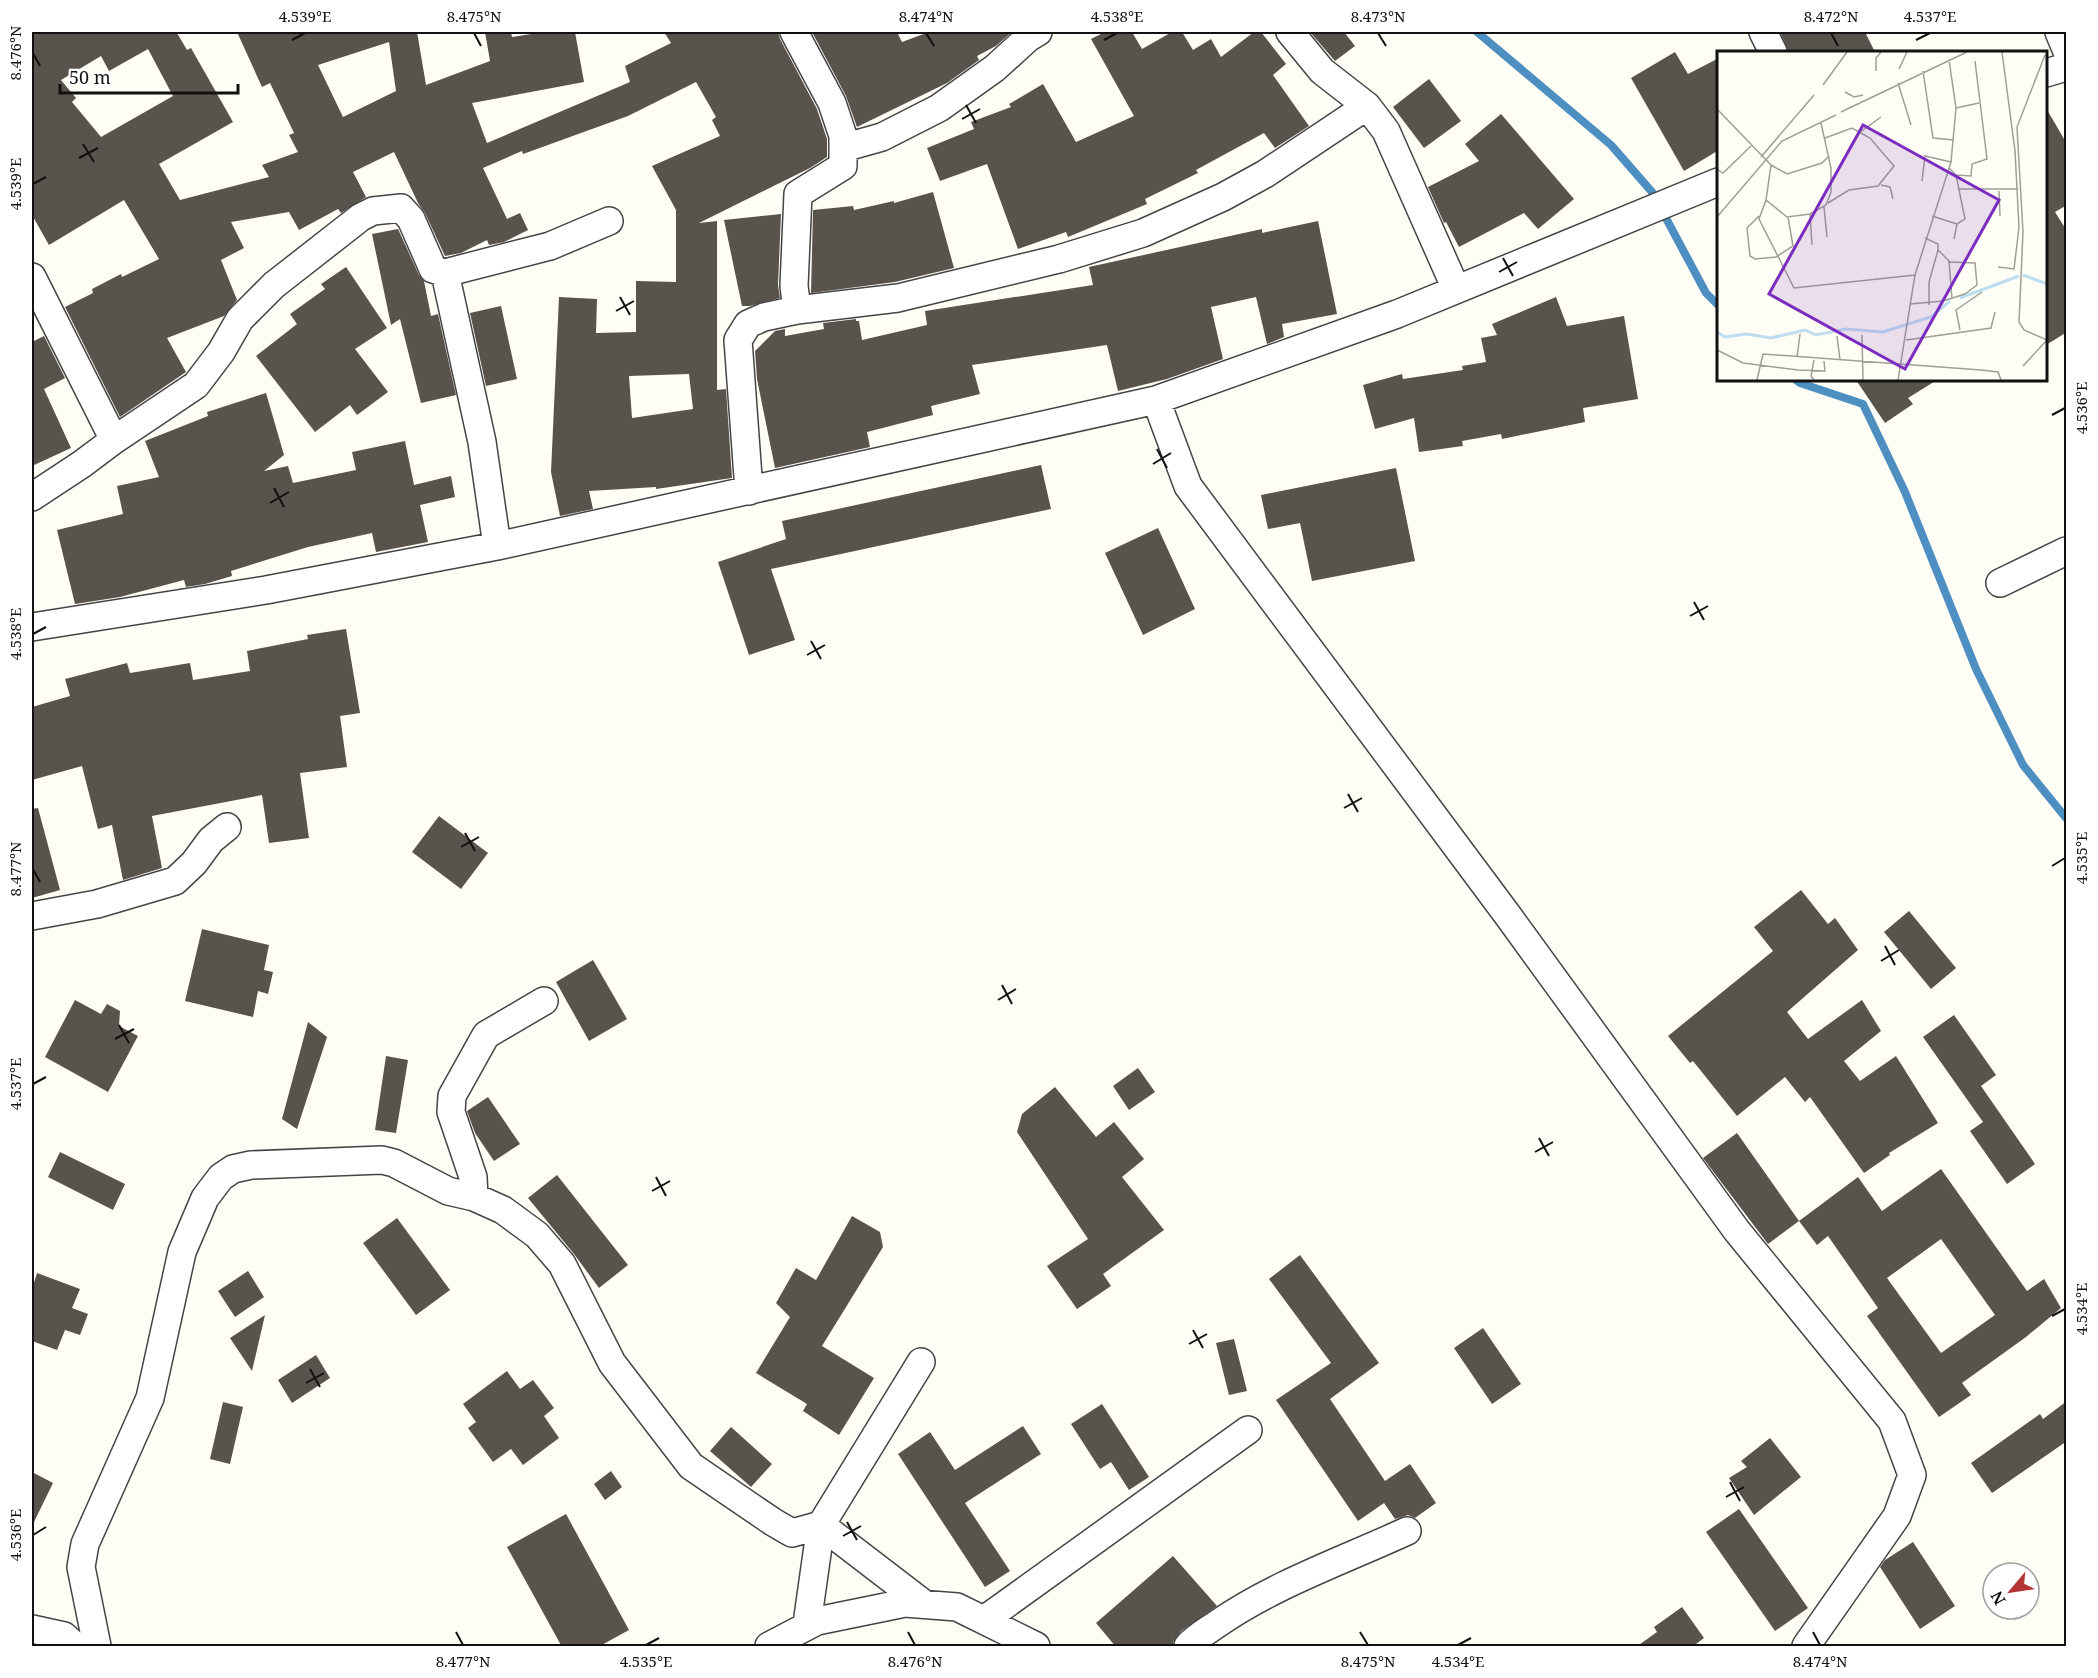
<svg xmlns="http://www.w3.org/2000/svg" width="2098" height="1678" viewBox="0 0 2098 1678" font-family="'Noto Serif',serif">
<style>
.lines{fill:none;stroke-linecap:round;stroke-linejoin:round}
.stream{stroke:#4d8fc1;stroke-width:8}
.building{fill:#59534e;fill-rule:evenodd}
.minor-casing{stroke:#444;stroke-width:30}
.minor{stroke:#fff;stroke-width:27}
.ticks{fill:none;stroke:#111;stroke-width:2}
.inset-river{fill:none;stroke:#bfddf1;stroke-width:3}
.inset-road{fill:none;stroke:#9f9f9a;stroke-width:1.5}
.view{fill:#7b2cbf;fill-opacity:0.15;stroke:#7b2cbf;stroke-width:3}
.inset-edge{fill:none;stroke:#111;stroke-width:3}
.neatline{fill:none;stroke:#111;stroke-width:2}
.ticks-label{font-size:15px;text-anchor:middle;fill:#111}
</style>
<rect width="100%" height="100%" fill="#fefdf6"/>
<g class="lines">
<path class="stream" d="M 1477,32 L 1611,145 L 1652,192 L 1706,293 L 1718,305
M 1796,380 L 1800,383 L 1863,404 L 1905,492 L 1976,669 L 2023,765 L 2066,818"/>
</g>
<path class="building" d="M 32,32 L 180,32 L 177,33 L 187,50 L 191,48 L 233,122 L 159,164 L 180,200 L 269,177 L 262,165 L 298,152 L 289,135 L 294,133 L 270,83 L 262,87 L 237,32 L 417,32 L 426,85 L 490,61 L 485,32 L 511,32 L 512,37 L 544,32 L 575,32 L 584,82 L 472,103 L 487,143 L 630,82 L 625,66 L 671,43 L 664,32 L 778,32 L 780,39 L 817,109 L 827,139 L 827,157 L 810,168 L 699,223 L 717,221 L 717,390 L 726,389 L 732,478 L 656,489 L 656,487 L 589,491 L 593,509 L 560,516 L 551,472 L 559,297 L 597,299 L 596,333 L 636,332 L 636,281 L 676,282 L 676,210 L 652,166 L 720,136 L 712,120 L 716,117 L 696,82 L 628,116 L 523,154 L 522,151 L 483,168 L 507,219 L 520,213 L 528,230 L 504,242 L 489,245 L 487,240 L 461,253 L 445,256 L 425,213 L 418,203 L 394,152 L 353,172 L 366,197 L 341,213 L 338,209 L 299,230 L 289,212 L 231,222 L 244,248 L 221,260 L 237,300 L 224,316 L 167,338 L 186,372 L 120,417 L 65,307 L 93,293 L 92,289 L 121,274 L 122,277 L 159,259 L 124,200 L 49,245 L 32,215 ZM 389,42 L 396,91 L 343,117 L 318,65 ZM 148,49 L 173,96 L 101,137 L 72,102 L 76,98 L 61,80 L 101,56 L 109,71 ZM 689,374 L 693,409 L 632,418 L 629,376 Z
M 812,32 L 897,32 L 902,42 L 929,32 L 1012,32 L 996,46 L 977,56 L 979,60 L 947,83 L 857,127 L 846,96 Z
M 1105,32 L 1132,32 L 1142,49 L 1172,32 L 1182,32 L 1193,50 L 1211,39 L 1221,57 L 1254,32 L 1261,32 L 1286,64 L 1273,75 L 1309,126 L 1275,148 L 1264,133 L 1196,170 L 1198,173 L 1145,199 L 1147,204 L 1068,237 L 1066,232 L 1018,249 L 987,164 L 940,181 L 927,148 L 974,129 L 971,122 L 1011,107 L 1009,104 L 1043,84 L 1076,142 L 1134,116 L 1091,39 Z
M 1310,32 L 1344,32 L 1355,46 L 1335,61 Z
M 1780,32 L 1865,32 L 1875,52 L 1789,52 Z
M 1675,52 L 1688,74 L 1719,58 L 1719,150 L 1684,171 L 1631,78 Z
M 1429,79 L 1461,121 L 1424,148 L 1393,107 Z
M 2046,108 L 2067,144 L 2067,205 L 2055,212 L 2067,231 L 2067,332 L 2046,345 Z
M 1501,114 L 1574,199 L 1538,229 L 1524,213 L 1459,247 L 1446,222 L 1444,223 L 1428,187 L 1479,161 L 1465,144 Z
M 933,192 L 954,268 L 895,282 L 811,293 L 813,210 L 853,206 L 854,210 L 894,201 L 894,203 Z
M 781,214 L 778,285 L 780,298 L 750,306 L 742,306 L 724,220 Z
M 1318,221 L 1337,314 L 1282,324 L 1284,337 L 1267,344 L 1256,297 L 1211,307 L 1223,359 L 1167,379 L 1118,391 L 1107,345 L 972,365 L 980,394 L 931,406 L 933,415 L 867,432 L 870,447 L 775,468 L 757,379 L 755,351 L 775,331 L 785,329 L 785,336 L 824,329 L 823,323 L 856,319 L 856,321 L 859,321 L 862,340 L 927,325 L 925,311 L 1093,285 L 1089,267 L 1262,229 L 1262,233 Z
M 398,229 L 419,275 L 424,281 L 431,316 L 438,314 L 456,395 L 421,403 L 400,319 L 391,325 L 372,234 Z
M 346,267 L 387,328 L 355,349 L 388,392 L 357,415 L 350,405 L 315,432 L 256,356 L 297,324 L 290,314 L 325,289 L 321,284 Z
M 1556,297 L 1567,326 L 1624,316 L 1638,399 L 1583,408 L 1585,422 L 1502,439 L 1501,434 L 1462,441 L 1463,446 L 1419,452 L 1414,418 L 1375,429 L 1363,385 L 1402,374 L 1403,379 L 1463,370 L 1462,366 L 1486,362 L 1481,338 L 1497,335 L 1492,324 Z
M 501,306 L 517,379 L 486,386 L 470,313 Z
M 44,336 L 65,378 L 44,389 L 71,448 L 32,466 L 32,342 Z
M 1856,380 L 1937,380 L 1908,398 L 1913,404 L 1885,423 Z
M 266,393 L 284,455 L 264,471 L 288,466 L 293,483 L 356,470 L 352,452 L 405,441 L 414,485 L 451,476 L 455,497 L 420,505 L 428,542 L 376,552 L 372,533 L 308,547 L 231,571 L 232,576 L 205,584 L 186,587 L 184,580 L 120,597 L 75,604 L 57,530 L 123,514 L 117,486 L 159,477 L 145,441 L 208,416 L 207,412 Z
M 1041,465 L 1051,509 L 771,569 L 795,640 L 749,655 L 718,562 L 786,539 L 782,521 Z
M 1396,468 L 1415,561 L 1312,581 L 1300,523 L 1268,529 L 1261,495 Z
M 1158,528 L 1195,609 L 1143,635 L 1105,553 Z
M 346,629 L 360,713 L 340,716 L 347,767 L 300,773 L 309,838 L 269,843 L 262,795 L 152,816 L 162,868 L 123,880 L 112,825 L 98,829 L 82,766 L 32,780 L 32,707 L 70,696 L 65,679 L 127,663 L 130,673 L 190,663 L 193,680 L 250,671 L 247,651 L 308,639 L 307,635 Z
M 38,808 L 60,890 L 32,898 L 32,809 Z
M 439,816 L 488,853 L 461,889 L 412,852 Z
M 1801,890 L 1828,924 L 1835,918 L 1858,950 L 1787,1012 L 1808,1039 L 1862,1000 L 1881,1031 L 1844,1061 L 1860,1081 L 1896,1056 L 1938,1123 L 1889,1153 L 1890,1155 L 1864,1173 L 1810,1097 L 1805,1102 L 1785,1077 L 1737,1116 L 1693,1061 L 1690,1063 L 1668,1036 L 1773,951 L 1754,927 Z
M 1909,911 L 1956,968 L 1931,989 L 1884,932 Z
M 202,929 L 269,945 L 264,970 L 273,972 L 268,994 L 258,991 L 253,1017 L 185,1001 Z
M 593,960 L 627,1019 L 589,1041 L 556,982 Z
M 75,1000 L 101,1014 L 107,1004 L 120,1011 L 119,1026 L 138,1036 L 108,1092 L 45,1057 Z
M 1954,1015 L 1996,1075 L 1981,1086 L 2035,1164 L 2007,1184 L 1970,1131 L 1983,1122 L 1923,1037 Z
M 308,1022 L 327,1037 L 297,1129 L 282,1119 Z
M 386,1056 L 408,1060 L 396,1133 L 375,1130 Z
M 1138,1068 L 1155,1092 L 1129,1110 L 1113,1086 Z
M 1055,1087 L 1096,1137 L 1114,1122 L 1144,1159 L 1122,1177 L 1164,1230 L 1103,1274 L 1111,1286 L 1077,1309 L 1047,1266 L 1088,1239 L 1017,1132 L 1022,1114 Z
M 488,1097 L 520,1144 L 494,1161 L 475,1133 L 467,1111 Z
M 1737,1133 L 1799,1221 L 1768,1244 L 1703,1158 Z
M 60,1152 L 125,1184 L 113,1210 L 48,1177 Z
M 1941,1169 L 2027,1291 L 2044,1279 L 2061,1308 L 2026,1337 L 1962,1383 L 1971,1395 L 1939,1417 L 1867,1316 L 1878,1308 L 1828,1236 L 1817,1245 L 1799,1221 L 1858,1177 L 1882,1211 ZM 1941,1239 L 1995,1315 L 1941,1353 L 1887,1278 Z
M 557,1175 L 628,1265 L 599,1288 L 574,1254 L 528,1198 Z
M 852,1216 L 880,1232 L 883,1247 L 822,1346 L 874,1378 L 839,1435 L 803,1411 L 807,1404 L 756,1373 L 790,1317 L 776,1303 L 796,1268 L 816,1280 Z
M 397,1218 L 450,1290 L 416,1315 L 363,1243 Z
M 1300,1255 L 1379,1363 L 1330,1399 L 1385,1481 L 1410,1464 L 1436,1503 L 1415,1518 L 1408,1515 L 1395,1519 L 1384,1503 L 1358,1521 L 1276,1400 L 1331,1363 L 1269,1279 Z
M 248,1271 L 264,1297 L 235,1317 L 218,1291 Z
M 37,1273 L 80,1289 L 72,1308 L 88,1314 L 80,1335 L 65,1330 L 57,1350 L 32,1341 L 32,1289 Z
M 265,1315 L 252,1371 L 230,1338 Z
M 1483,1328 L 1521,1384 L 1492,1404 L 1454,1348 Z
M 1234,1339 L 1247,1391 L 1229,1395 L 1216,1343 Z
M 316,1355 L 330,1378 L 292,1403 L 278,1380 Z
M 507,1371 L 520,1389 L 533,1380 L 554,1408 L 544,1416 L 559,1438 L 523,1465 L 511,1449 L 493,1462 L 468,1428 L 476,1422 L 463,1404 Z
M 2067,1401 L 2067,1441 L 1992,1493 L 1971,1463 L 2040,1414 L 2043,1419 Z
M 223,1402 L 243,1407 L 230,1464 L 210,1459 Z
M 1102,1404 L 1149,1477 L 1129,1490 L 1111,1462 L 1100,1469 L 1071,1424 Z
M 1023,1426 L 1041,1454 L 965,1503 L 1010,1571 L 985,1587 L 898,1454 L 930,1432 L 955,1470 Z
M 731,1427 L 772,1464 L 751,1487 L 710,1451 Z
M 1770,1438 L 1801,1477 L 1754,1515 L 1729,1478 L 1747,1467 L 1741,1461 Z
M 611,1471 L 622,1487 L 605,1500 L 594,1484 Z
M 32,1472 L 53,1483 L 32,1526 Z
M 1739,1509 L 1808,1608 L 1775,1631 L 1706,1532 Z
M 566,1514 L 629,1630 L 598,1647 L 562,1647 L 507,1547 Z
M 1913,1542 L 1955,1606 L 1920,1629 L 1880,1567 L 1885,1560 Z
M 1173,1556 L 1217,1606 L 1181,1631 L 1173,1642 L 1173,1647 L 1116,1647 L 1096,1623 Z
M 1682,1607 L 1704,1638 L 1692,1647 L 1636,1647 L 1657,1632 L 1654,1627 Z"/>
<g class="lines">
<defs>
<path id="minor" d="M 1290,32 L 1322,71 L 1367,106 L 1386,131 L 1456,289
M 1763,32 L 1773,52
M 2059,32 L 2066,49
M 2046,73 L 2066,67
M 843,148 L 882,137 L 939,108 L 995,68 L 1028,38 L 1038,32
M 445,273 L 482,442 L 497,546
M 32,277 L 114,440
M 797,310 L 898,298 L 1059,259 L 1143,233 L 1223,197 L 1265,174 L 1367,106
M 1156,400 L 1188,486 L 1509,917 L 1737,1231 L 1892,1421 L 1912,1475 L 1897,1516 L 1806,1646
M 749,491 L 738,340 L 748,324 L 764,317 L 797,310 L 794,286 L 798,194 L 843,166 L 843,136 L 832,103 L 794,32
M 32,497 L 82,464 L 114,440 L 196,385 L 221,352 L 240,319 L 274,285 L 361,217 L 373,211 L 401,208 L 411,219 L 433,269 L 445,273 L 550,246 L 609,221
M 2000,583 L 2066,551
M 32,627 L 266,590 L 497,546 L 1156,400 L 1397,314 L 1718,182
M 32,916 L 97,904 L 175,881 L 194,863 L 211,840 L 227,827
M 474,1197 L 473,1177 L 451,1112 L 452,1096 L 486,1035 L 544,1001
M 821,1525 L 924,1604
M 984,1620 L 1248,1430
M 807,1624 L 821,1525 L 921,1362
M 32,1629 L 64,1636 L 75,1646
M 97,1646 L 81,1567 L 85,1544 L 150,1398 L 182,1252 L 205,1198 L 221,1177 L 233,1169 L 251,1165 L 382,1160 L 394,1163 L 448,1191 L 474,1197 L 503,1210 L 537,1235 L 562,1264 L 612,1363 L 691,1466 L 773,1522 L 792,1533 L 821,1525
M 769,1646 L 817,1621 L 905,1603 L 957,1607 L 1036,1646
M 1188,1646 C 1196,1637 1207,1631 1217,1624 C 1275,1584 1344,1560 1407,1531"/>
</defs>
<use href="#minor" class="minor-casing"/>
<use href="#minor" class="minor"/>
</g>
<path class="ticks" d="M 474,33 L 481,46M 926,33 L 934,46M 1378,33 L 1386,46M 1831,33 L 1838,46M 292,40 L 305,33M 1104,40 L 1117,33M 1916,40 L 1930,33M 33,53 L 40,66M 966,105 L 976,123M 962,119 L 980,109M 83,144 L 94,162M 79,158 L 98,148M 33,184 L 46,177M 1503,258 L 1513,276M 1499,272 L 1517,262M 620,297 L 630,315M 616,311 L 634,301M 2052,415 L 2065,408M 1157,449 L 1167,468M 1153,464 L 1171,453M 274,488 L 284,507M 270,503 L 289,492M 1694,602 L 1704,620M 1690,616 L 1708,606M 33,634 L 46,627M 811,641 L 821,659M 807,655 L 825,645M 1348,794 L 1358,812M 1344,808 L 1362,798M 465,833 L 475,851M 461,847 L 479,837M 2052,866 L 2065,858M 33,869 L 40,882M 1885,946 L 1895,965M 1881,961 L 1899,950M 1002,985 L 1012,1004M 998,1000 L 1016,989M 119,1025 L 129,1043M 115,1039 L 134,1029M 33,1084 L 46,1077M 1539,1138 L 1549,1156M 1535,1152 L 1553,1142M 656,1177 L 666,1196M 652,1191 L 670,1181M 2052,1316 L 2065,1309M 1193,1330 L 1203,1348M 1189,1344 L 1207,1334M 310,1369 L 320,1387M 306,1383 L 324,1373M 1730,1482 L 1740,1501M 1726,1497 L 1744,1487M 847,1522 L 857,1540M 33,1535 L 46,1527M 843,1536 L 861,1526M 456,1632 L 463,1645M 908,1632 L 915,1645M 1360,1632 L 1368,1645M 1813,1632 L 1820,1645M 646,1645 L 659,1638M 1458,1645 L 1471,1638"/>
<g transform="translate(1717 51)">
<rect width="330" height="330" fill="#fefdf6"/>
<path class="inset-river" d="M 306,224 L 330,233M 243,247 L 302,225M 0,281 L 8,286 L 30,283 L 54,287 L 88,279 L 99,284 L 129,278 L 166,281 L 214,266 L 233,250"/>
<path class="inset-road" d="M 328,4 L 300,76 L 306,181 L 302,271 L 307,279 L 330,289M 182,18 L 190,1M 159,20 L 159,7 L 164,1M 206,20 L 216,87 L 237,89M 181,32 L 194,74M 106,34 L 130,1M 128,41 L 137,46 L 146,44M 239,57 L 262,52M 0,58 L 54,114 L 49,149 L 42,168 L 77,237 L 198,224M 124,61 L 250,1M 142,82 L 164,66M 108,87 L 135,77 L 153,87 L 177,115 L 161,135 L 132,139 L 111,152M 44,106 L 97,44M 54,114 L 70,123 L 105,112 L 112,105M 232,117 L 239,124 L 248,168 L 240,173 L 237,188M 0,118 L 6,122 L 34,95M 239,124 L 254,125 L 255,113 L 270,108 L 258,10M 205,130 L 208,105 L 234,111M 164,134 L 173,136 L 176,148M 241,138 L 301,138M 282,140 L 283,165M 49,149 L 70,166 L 93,163 L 109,154 L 114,141 L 114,117 L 104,72M 107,156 L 110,186M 93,163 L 95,194M 42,165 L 30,177 L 33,205 L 38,208 L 59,206 L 76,195 L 71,166M 215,165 L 240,173M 0,166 L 65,90 L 119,64M 232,210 L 235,248M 281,216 L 297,218 L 302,176 L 298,100 L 285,1M 193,253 L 226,250 L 248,243 L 260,234 L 258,212 L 233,211 L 221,199 L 221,193 L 208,187M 212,254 L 212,231 L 221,199M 243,279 L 239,259 L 265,241M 145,284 L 146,329M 120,285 L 123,309M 189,289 L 274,277 L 278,261M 0,299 L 26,312 L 81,319 L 108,320 L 107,310M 80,306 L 83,283M 306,315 L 330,289M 40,329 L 46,303 L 264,319 L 281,321 L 284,329M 97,329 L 94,325 L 97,309M 181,329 L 198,224 L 234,111 L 239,57 L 232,9"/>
<path class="view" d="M 146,74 L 282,149 L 188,318 L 52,243 Z"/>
<rect width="330" height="330" class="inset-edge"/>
</g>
<rect width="2098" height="1678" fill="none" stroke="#ffffff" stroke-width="66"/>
<g transform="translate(2011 1591) rotate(241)"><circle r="28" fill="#ffffff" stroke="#a0a0a0" stroke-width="1.5"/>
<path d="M0-4.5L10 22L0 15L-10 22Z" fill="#b53537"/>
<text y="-9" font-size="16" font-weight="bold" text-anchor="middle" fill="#111111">N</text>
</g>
<path d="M60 84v9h178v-9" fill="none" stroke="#111111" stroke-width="3"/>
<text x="69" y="84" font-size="18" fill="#111111" stroke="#ffffff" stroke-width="4.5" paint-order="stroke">50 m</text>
<rect x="33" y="33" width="2032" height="1612" class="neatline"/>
<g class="ticks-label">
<text x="305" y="22">4.539°E</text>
<text x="474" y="22">8.475°N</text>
<text x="926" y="22">8.474°N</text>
<text x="1117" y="22">4.538°E</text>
<text x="1378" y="22">8.473°N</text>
<text x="1831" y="22">8.472°N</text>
<text x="1930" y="22">4.537°E</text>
<text transform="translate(16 53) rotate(-90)" y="5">8.476°N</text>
<text transform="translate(16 184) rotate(-90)" y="5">4.539°E</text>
<text transform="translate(2082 408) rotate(-90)" y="5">4.536°E</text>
<text transform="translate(16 634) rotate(-90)" y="5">4.538°E</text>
<text transform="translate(2082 858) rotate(-90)" y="5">4.535°E</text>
<text transform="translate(16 869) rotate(-90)" y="5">8.477°N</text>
<text transform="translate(16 1084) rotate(-90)" y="5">4.537°E</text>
<text transform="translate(2082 1309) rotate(-90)" y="5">4.534°E</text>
<text transform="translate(16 1535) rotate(-90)" y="5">4.536°E</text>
<text x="463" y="1667">8.477°N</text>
<text x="646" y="1667">4.535°E</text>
<text x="915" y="1667">8.476°N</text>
<text x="1368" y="1667">8.475°N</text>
<text x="1458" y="1667">4.534°E</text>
<text x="1820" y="1667">8.474°N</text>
</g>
</svg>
